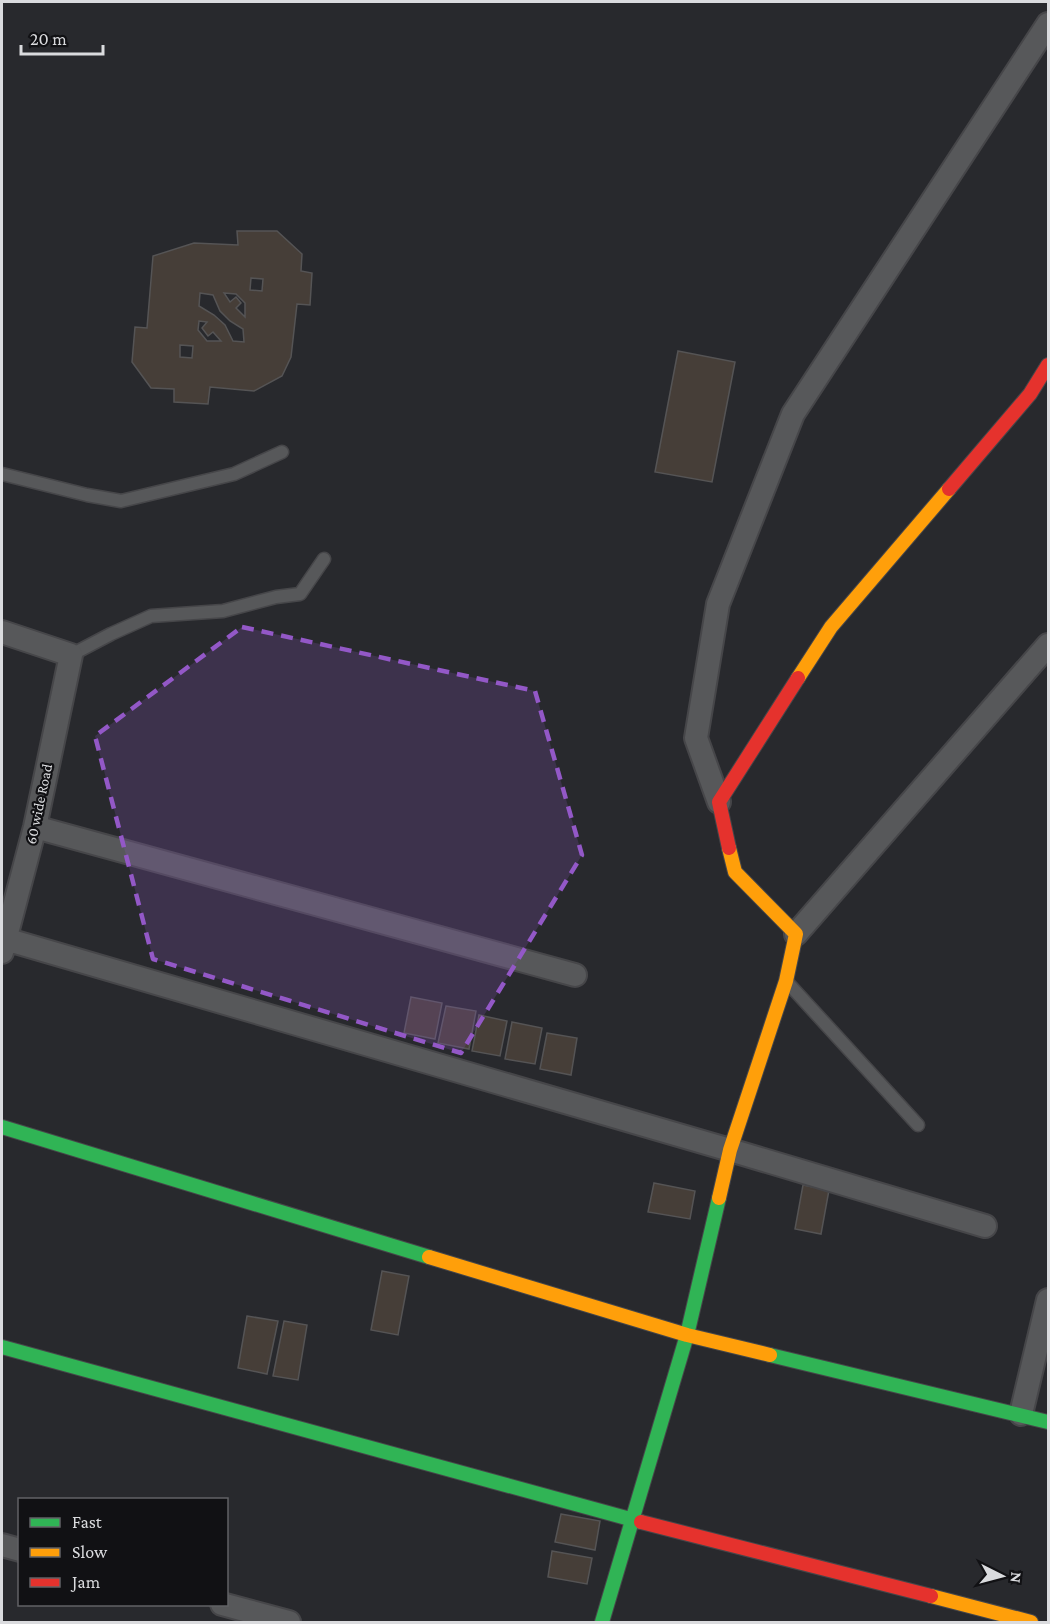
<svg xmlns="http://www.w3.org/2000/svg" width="1050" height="1624" viewBox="0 0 1050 1624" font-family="'Crimson Pro',serif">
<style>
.building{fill:#463e38;stroke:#555455;stroke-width:1.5;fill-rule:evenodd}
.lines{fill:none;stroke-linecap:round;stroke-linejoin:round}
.lane-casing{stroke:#464649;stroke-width:15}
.street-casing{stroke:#464649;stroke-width:26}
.fast-casing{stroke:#464649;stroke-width:16}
.slow-casing{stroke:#464649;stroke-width:16}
.jam-casing{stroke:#464649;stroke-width:16}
.lane{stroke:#57585a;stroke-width:12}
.street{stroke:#57585a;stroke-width:22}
.fast{stroke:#30b455;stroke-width:14}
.slow{stroke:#ff9f0a;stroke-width:14}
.jam{stroke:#e5322d;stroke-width:14}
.marked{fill:#9358c7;fill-opacity:0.2;stroke:#9358c7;stroke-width:4.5;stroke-dasharray:12 8;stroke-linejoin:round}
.labels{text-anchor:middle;stroke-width:4.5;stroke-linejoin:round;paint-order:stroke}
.street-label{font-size:15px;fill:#dadbde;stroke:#111114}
</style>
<rect width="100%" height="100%" fill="#28292d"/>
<path class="building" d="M 237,231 L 277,231 L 302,254 L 301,271 L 312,273 L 310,305 L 297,304 L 291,357 L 282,376 L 254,391 L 210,387 L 208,404 L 174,402 L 174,389 L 151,388 L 132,362 L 135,327 L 147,328 L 153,256 L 194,243 L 238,245 ZM 251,278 L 263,279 L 262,291 L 250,290 ZM 200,293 L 213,295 L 220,311 L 230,321 L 243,329 L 244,342 L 233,341 L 225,325 L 214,315 L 199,306 ZM 224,293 L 236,294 L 245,303 L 245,317 L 236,308 L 241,303 L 236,297 L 230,302 ZM 199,321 L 207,322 L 202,328 L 208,336 L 213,332 L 221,341 L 207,341 L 198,330 ZM 180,345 L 193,346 L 192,358 L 180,357 Z
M 678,351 L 735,362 L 712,482 L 655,472 Z
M 411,997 L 442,1003 L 435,1039 L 404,1033 Z
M 446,1006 L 476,1011 L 469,1049 L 438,1043 Z
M 479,1015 L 507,1021 L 500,1056 L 472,1051 Z
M 512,1022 L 542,1028 L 535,1064 L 505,1059 Z
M 547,1033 L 577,1038 L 571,1075 L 540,1069 Z
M 654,1183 L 695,1191 L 690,1219 L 648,1212 Z
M 803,1185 L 829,1190 L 821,1234 L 795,1229 Z
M 382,1271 L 409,1276 L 398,1335 L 371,1330 Z
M 247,1316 L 278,1321 L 267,1374 L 238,1368 Z
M 284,1321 L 307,1325 L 298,1380 L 273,1376 Z
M 561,1514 L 600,1521 L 595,1550 L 555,1542 Z
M 552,1551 L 592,1558 L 587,1584 L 548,1577 Z"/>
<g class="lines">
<defs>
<path id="lane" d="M 2,474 L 87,495 L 121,501 L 234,474 L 282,452
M 71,655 L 111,634 L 151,616 L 223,611 L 276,597 L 300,594 L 324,559
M 787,982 L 918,1125"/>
<path id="street" d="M 2,632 L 71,655 L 35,827 L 2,952
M 719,802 L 696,738 L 718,604 L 793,414 L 1048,24
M 35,827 L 575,975
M 796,934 L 1048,645
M 5,939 L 730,1150 L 985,1226
M 1021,1414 L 1048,1300
M 2,1545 L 20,1550
M 222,1604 L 289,1622"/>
<path id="fast" d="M 2,1127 L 429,1257
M 2,1347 L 641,1522
M 770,1355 L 1048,1422
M 602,1622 L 687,1335 L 719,1198"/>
<path id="slow" d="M 798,678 L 831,627 L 949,489
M 719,1198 L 730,1150 L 786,981 L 796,934 L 735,872 L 729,848
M 429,1257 L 687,1335 L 770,1355
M 931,1596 L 1031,1622"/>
<path id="jam" d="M 949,489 L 1030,394 L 1048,365
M 729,848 L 719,802 L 798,678
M 641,1522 L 931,1596"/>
</defs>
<use href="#lane" class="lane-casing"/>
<use href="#street" class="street-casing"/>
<use href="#fast" class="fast-casing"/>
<use href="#slow" class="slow-casing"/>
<use href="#jam" class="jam-casing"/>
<use href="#lane" class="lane"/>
<use href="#street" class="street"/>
<use href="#fast" class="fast"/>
<use href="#slow" class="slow"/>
<use href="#jam" class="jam"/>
</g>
<path class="marked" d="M 242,627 L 535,691 L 582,855 L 461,1053 L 153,959 L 95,736 Z"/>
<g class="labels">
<g class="street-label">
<text transform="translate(39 804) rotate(-78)" y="5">60 wide Road</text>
</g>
</g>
<rect width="1050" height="1624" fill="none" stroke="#dadbde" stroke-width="6"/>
<rect x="18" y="1498" width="210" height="108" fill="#111114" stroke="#616265" stroke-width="1.5"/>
<rect x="30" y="1518" width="30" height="9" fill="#30b455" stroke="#616265" stroke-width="1.5"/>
<text x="72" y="1528" font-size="18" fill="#dadbde">Fast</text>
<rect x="30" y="1548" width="30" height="9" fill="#ff9f0a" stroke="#616265" stroke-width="1.5"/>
<text x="72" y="1558" font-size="18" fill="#dadbde">Slow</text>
<rect x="30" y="1578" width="30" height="9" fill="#e5322d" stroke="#616265" stroke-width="1.5"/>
<text x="72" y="1588" font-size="18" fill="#dadbde">Jam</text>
<g transform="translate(1002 1576) rotate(96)" stroke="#111114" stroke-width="4.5" paint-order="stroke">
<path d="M0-4.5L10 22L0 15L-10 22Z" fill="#dadbde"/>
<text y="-9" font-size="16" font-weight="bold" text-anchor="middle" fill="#dadbde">N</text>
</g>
<path d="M21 45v9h82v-9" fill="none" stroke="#dadbde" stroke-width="3"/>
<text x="30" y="45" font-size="18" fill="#dadbde" stroke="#111114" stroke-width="4.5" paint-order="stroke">20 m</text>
</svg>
